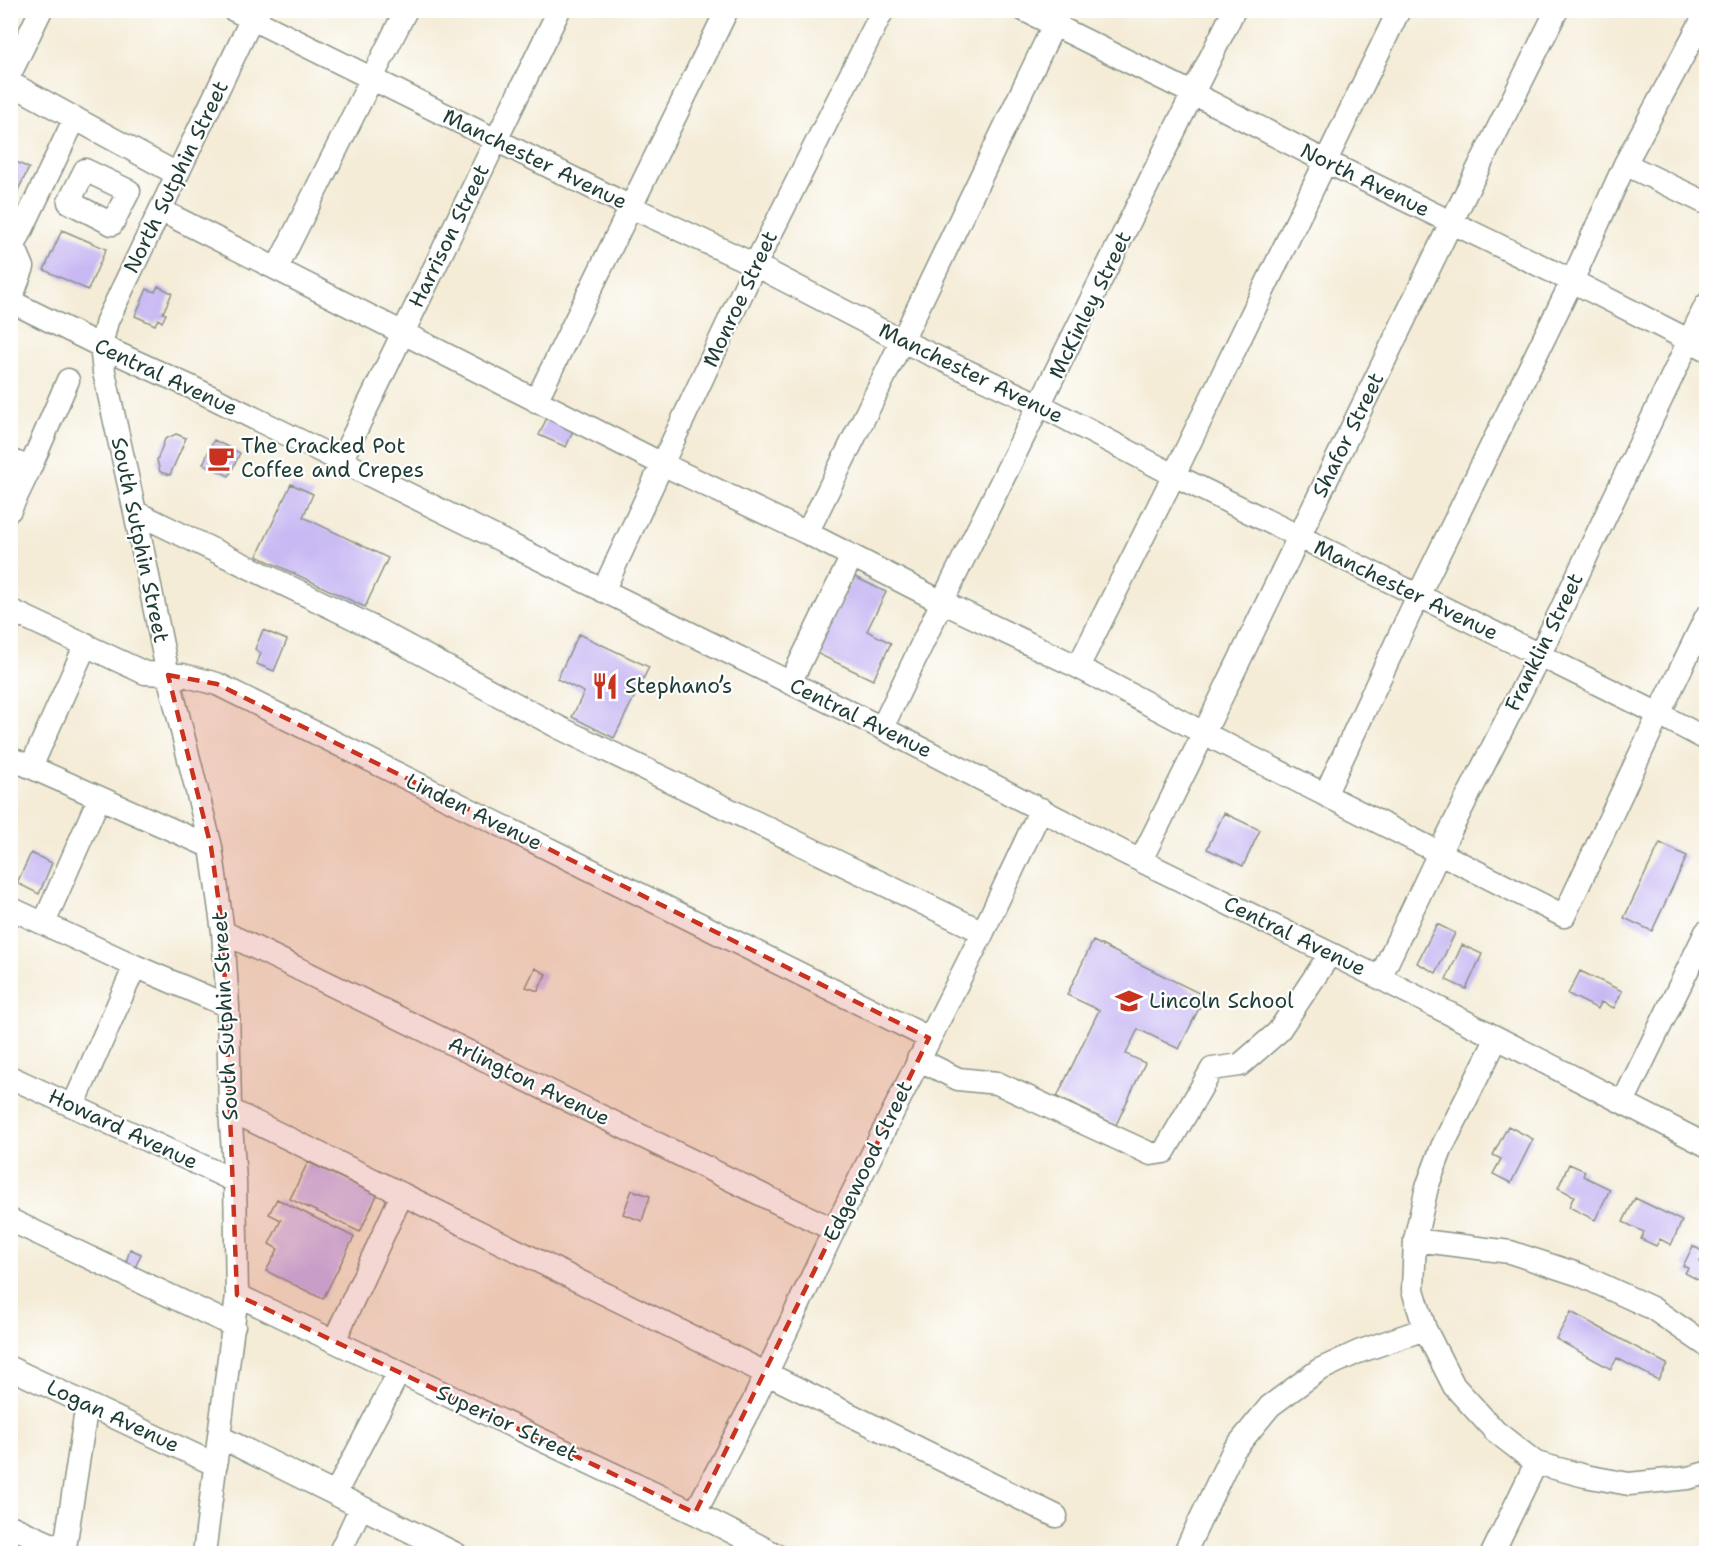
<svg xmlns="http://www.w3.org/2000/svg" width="1717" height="1564" viewBox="0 0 1717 1564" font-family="'Shantell Sans',sans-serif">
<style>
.building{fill:#c8b8f3}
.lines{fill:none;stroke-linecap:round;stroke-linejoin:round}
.minor-casing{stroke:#8a9486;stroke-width:25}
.minor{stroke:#fff;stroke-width:22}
.marked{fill:#c8321e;fill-opacity:0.2;stroke:#c8321e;stroke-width:4.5;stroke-dasharray:12 8;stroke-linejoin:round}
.labels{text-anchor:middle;stroke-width:4.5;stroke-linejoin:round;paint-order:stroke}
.street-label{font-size:21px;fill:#1f3d34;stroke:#fff}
.poi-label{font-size:21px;fill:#1f3d34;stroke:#fff;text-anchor:start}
</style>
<rect width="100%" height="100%" fill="#fff"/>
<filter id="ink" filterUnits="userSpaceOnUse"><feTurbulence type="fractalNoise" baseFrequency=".0167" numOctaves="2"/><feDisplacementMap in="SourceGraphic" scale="12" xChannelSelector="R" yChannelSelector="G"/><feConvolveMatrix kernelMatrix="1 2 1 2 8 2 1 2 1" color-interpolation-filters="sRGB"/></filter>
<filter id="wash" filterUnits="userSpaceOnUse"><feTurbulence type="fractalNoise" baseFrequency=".008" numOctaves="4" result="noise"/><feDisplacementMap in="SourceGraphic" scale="24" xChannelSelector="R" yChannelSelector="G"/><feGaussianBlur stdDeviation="1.35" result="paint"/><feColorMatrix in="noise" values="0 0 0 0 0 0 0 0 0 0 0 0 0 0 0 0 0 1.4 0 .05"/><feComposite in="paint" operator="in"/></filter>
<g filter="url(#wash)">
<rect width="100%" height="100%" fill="#f4ecd7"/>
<g id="blocks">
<path class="building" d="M 10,159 L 29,168 L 10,206 Z
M 62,230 L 106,249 L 88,290 L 44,270 Z
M 158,286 L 172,293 L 163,313 L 166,314 L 162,322 L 158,319 L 155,325 L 135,316 L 147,289 L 155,292 Z
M 549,413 L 576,424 L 566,447 L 539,435 Z
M 176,434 L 186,438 L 170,475 L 160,472 L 157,460 L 165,439 Z
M 214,440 L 240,453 L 229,476 L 203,464 Z
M 291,484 L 313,494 L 303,517 L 388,558 L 365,607 L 257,556 Z
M 853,576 L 886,592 L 867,631 L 891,643 L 873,680 L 816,653 Z
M 263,630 L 287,640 L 274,671 L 257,664 L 261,653 L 255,649 Z
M 579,634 L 649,667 L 614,738 L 572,717 L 584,692 L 557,679 Z
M 1224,813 L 1260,830 L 1243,866 L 1207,849 Z
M 1660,843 L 1687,856 L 1652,931 L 1624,918 Z
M 31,853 L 52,863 L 39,894 L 17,883 Z
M 1437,924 L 1455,933 L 1436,973 L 1417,963 Z
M 1093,941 L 1205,996 L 1179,1049 L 1138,1029 L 1126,1054 L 1145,1063 L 1116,1125 L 1057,1097 L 1099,1010 L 1067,995 Z
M 1462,945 L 1482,954 L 1466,989 L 1446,980 Z
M 535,968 L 546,974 L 538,991 L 526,987 Z
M 1580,971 L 1622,991 L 1614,1008 L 1601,1002 L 1598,1009 L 1568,994 Z
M 1508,1126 L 1533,1139 L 1511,1183 L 1493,1174 L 1501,1159 L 1493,1155 Z
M 308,1162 L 377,1195 L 360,1232 L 290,1199 Z
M 1569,1164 L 1585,1171 L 1583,1176 L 1610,1189 L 1595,1220 L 1569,1207 L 1574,1196 L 1558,1188 Z
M 632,1190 L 650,1196 L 642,1221 L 623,1214 Z
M 1635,1198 L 1682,1221 L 1671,1245 L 1660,1239 L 1656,1246 L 1641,1239 L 1644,1232 L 1623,1222 Z
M 277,1199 L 354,1237 L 323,1299 L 266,1271 L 278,1249 L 269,1244 L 281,1220 L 269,1214 Z
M 1693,1246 L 1704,1252 L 1700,1262 L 1706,1265 L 1706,1284 L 1685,1273 L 1688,1268 L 1683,1266 Z
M 130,1249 L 141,1254 L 135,1268 L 125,1266 Z
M 1571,1312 L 1667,1364 L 1658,1380 L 1617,1358 L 1611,1369 L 1556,1339 Z"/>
</g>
</g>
<g filter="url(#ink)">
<use href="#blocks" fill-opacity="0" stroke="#8a9486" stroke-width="1.5"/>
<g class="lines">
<defs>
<path id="minor" d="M 234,10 L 631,207 L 755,265 L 902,341 L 1040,405 L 1174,475 L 1659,714 L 1706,739
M 1024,10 L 1194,94 L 1325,161 L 1572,281 L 1706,349
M 10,74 L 41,10
M 10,83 L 177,174
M 1625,164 L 1706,203
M 85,170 L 129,191 L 112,224 L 69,202 Z
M 160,210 L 662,464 L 807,533 L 942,602 L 1078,667 L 1217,740 L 1564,916 L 1659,714 L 1706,617
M 277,268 L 406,10
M 10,301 L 101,346 L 191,387 L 882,728 L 1123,852 L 1380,978 L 1706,1145
M 10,302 L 23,267 L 14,246 L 75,118
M 536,401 L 727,10
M 10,460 L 30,468
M 341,461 L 559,10
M 10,510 L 30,468 L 68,380
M 135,512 L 370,626 L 560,728 L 983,932
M 807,533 L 902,341 L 1061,10
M 603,591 L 755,265 L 883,10
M 10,610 L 145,673 L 183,675 L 217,684 L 929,1038
M 1078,667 L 1174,475 L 1399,10
M 790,683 L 852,556
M 882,728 L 942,602 L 1234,10
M 10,758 L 211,847
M 31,767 L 86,644
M 1325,795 L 1418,596 L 1572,281 L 1625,164 L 1706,13
M 1141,860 L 1204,733 L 1451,223 L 1557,10
M 10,908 L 135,966 L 228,1006
M 44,923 L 99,798
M 223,932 L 834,1230
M 1380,978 L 1439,853 L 1539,656 L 1706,305
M 1497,1038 L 1442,1147 L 1427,1187 L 1415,1240 L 1413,1290 L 1425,1329 L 1454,1386 L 1495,1431 L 1536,1463 L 1585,1476 L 1629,1484 L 1688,1478 L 1706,1473
M 918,1059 L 958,1079 L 997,1083 L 1151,1154 L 1164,1152 L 1212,1069 L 1240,1065 L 1278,1032 L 1330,954
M 10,1077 L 235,1181
M 1623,1102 L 1706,932
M 73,1106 L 135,966
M 230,1110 L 402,1194
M 10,1220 L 234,1326
M 1415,1240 L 1510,1252 L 1580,1275 L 1652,1308 L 1706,1345
M 237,1295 L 695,1513 L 775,1554
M 334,1341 L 402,1194 L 1056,1516
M 10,1368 L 216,1465
M 220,1437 L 456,1554
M 335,1494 L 399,1372
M 695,1513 L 753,1402 L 834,1230 L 983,932 L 1041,809
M 10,1526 L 64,1550
M 64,1554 L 87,1404
M 204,1554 L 237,1295 L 235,1181 L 230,1110 L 228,1006 L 223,932 L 211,847 L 168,675 L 135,512 L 104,372 L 101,346 L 107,321 L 256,10
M 339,1554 L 361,1507
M 1184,1554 L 1233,1451 L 1270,1406 L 1319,1370 L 1358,1352 L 1425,1329
M 1492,1554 L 1536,1463"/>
</defs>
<use href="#minor" class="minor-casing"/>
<use href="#minor" class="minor"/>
</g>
</g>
<path class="marked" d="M 168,675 L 217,684 L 929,1038 L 695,1513 L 237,1295 L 223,932 L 211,847 Z"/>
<defs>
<symbol id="cafe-bare" viewBox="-9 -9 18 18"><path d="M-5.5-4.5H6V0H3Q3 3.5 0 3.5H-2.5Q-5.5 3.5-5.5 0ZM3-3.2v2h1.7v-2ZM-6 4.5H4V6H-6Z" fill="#c8321e" stroke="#fff" stroke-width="2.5" paint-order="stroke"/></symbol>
<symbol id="restaurant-bare" viewBox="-9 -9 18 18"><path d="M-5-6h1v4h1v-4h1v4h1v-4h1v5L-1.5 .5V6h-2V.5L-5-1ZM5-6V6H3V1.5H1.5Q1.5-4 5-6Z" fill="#c8321e" stroke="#fff" stroke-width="2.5" paint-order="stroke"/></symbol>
<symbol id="school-bare" viewBox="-9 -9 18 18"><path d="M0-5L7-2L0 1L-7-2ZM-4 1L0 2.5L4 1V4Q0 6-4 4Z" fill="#c8321e" stroke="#fff" stroke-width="2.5" paint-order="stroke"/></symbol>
</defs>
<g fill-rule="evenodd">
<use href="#cafe-bare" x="202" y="439" width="38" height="38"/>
<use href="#restaurant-bare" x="586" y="667" width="38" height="38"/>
<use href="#school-bare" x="1110" y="982" width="38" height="38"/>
</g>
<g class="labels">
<g class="street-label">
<text transform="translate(535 159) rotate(26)" y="7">Manchester Avenue</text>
<text transform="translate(176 177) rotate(-64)" y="7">North Sutphin Street</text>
<text transform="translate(1365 180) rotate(26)" y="7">North Avenue</text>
<text transform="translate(449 236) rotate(-64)" y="7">Harrison Street</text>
<text transform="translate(740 299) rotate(-65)" y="7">Monroe Street</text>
<text transform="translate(1090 305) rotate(-64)" y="7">McKinley Street</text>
<text transform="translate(971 373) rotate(26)" y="7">Manchester Avenue</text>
<text transform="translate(166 377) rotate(25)" y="7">Central Avenue</text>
<text transform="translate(1348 435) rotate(-64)" y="7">Shafor Street</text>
<text transform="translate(140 540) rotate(78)" y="7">South Sutphin Street</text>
<text transform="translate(1406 590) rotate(26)" y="7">Manchester Avenue</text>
<text transform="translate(1544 642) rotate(-64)" y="7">Franklin Street</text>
<text transform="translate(861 718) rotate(26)" y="7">Central Avenue</text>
<text transform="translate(474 812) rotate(26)" y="7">Linden Avenue</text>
<text transform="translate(1295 936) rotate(26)" y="7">Central Avenue</text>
<text transform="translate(225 1016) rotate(-93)" y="7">South Sutphin Street</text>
<text transform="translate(529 1081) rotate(26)" y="7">Arlington Avenue</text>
<text transform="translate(123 1129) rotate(25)" y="7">Howard Avenue</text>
<text transform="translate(868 1161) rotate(-64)" y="7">Edgewood Street</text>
<text transform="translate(113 1416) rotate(25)" y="7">Logan Avenue</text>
<text transform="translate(507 1423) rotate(25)" y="7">Superior Street</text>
</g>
<g class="poi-label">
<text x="241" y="453">The Cracked Pot<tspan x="241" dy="24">Coffee and Crepes</tspan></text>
<text x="625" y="693">Stephano’s</text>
<text x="1149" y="1008">Lincoln School</text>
</g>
</g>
<rect width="1717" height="1564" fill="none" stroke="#fff" stroke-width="36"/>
</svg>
